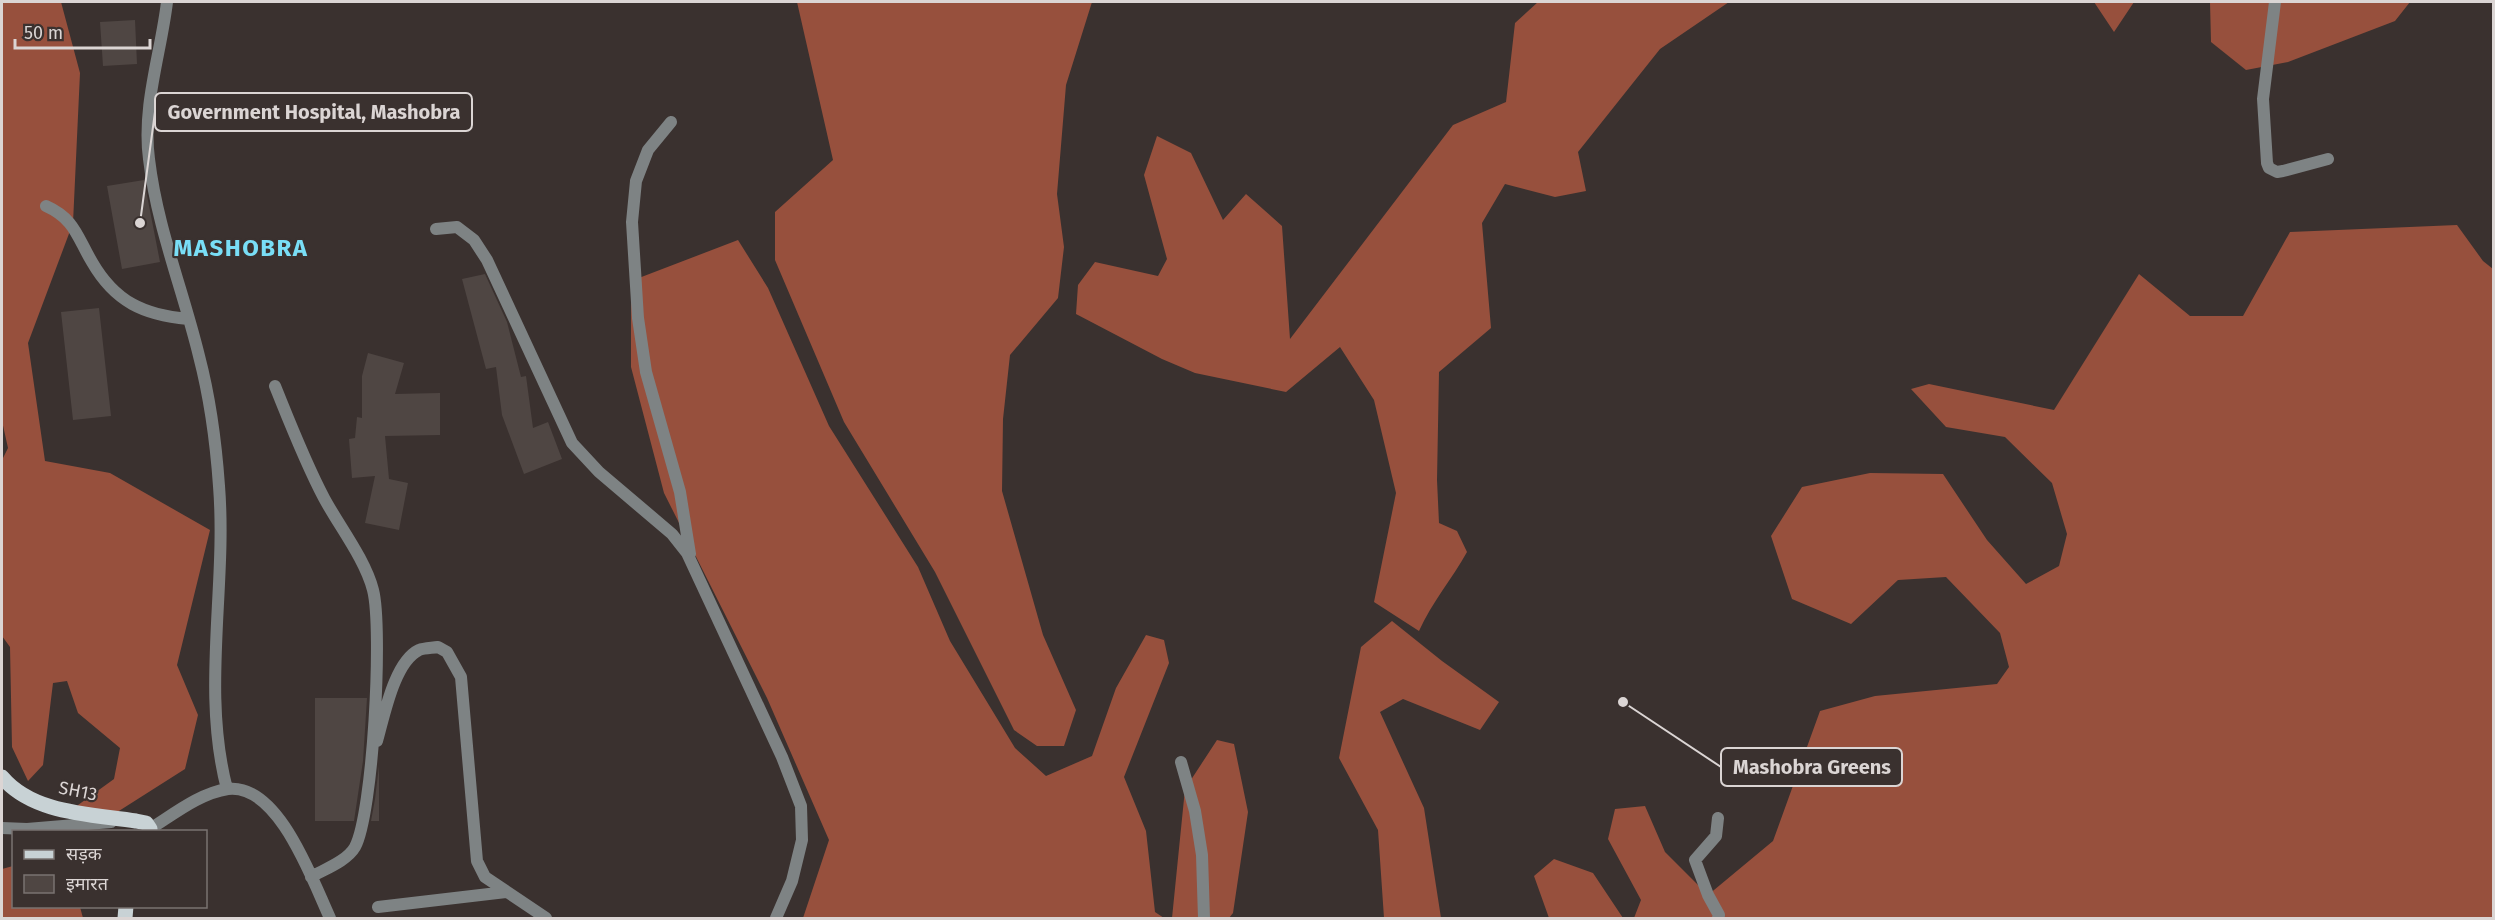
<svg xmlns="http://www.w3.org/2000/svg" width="2495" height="920" viewBox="0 0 2495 920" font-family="'Fira Sans','Noto Sans Devanagari',sans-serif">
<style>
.forest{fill:#97503d}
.building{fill:#4f4643}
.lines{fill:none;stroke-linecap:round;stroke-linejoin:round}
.street{stroke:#7e8384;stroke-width:12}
.primary{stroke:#c8d2d5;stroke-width:15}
.labels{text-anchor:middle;stroke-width:4.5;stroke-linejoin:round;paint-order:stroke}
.street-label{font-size:18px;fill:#dbd5d4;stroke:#3a312f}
.district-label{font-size:24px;font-weight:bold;letter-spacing:1.5px;fill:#79def6;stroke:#3a312f}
.leader{fill:none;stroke:#dbd5d4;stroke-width:2}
.callout-dot{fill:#dbd5d4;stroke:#3a312f;stroke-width:2}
.callout{fill:#3a312f;stroke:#dbd5d4;stroke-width:2}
.callout-label{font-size:20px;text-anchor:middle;font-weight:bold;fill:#dbd5d4}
</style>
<rect width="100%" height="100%" fill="#3a312f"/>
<path class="forest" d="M 2,2 L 61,2 L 80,73 L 73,223 L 28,343 L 45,461 L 110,473 L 210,530 L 177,665 L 198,715 L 185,769 L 111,816 L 67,813 L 114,779 L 120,748 L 78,713 L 67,681 L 53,683 L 43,765 L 28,781 L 12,747 L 10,647 L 2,636 L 2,460 L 8,448 L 2,421 Z
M 797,2 L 1092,2 L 1066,85 L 1057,194 L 1064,247 L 1058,298 L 1010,355 L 1003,419 L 1002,491 L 1043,635 L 1076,710 L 1064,746 L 1037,746 L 1014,730 L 935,572 L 844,422 L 775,260 L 775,212 L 833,160 Z
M 1538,2 L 1729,2 L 1660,49 L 1578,152 L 1586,191 L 1555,197 L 1505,184 L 1482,223 L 1491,328 L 1439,372 L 1437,480 L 1439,523 L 1457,531 L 1467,552 C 1452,579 1432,602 1419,631 L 1374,602 L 1396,493 L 1374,400 L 1340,347 L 1286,392 L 1195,373 L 1162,359 L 1076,314 L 1078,285 L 1095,262 L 1158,276 L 1167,259 L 1144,175 L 1157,136 L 1191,153 L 1223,220 L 1246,194 L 1282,226 L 1290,339 L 1453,125 L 1506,102 L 1515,23 Z
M 2094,2 L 2134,2 L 2114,32 Z
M 2210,2 L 2410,2 L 2395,21 L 2288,62 L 2246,70 L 2211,42 Z
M 2457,225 L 2483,261 L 2493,269 L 2493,918 L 1634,918 L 1641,900 L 1608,839 L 1615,809 L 1645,806 L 1665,852 L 1708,895 L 1773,841 L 1820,711 L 1875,696 L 1997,684 L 2009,667 L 2000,633 L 1946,577 L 1898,580 L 1851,624 L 1792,599 L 1771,536 L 1802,487 L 1870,473 L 1943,474 L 1987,540 L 2026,584 L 2059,566 L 2067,534 L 2052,483 L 2005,437 L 1946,427 L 1911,389 L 1929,384 L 2054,410 L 2139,274 L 2190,316 L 2243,316 L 2290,232 Z
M 738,240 L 768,288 L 829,426 L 918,567 L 950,641 L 1015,748 L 1046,776 L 1092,756 L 1116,688 L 1146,635 L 1164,640 L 1169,663 L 1124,777 L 1146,831 L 1155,912 L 1164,918 L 803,918 L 829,840 L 767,698 L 664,493 L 631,367 L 631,281 Z
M 1392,621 L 1442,661 L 1499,702 L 1480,730 L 1403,699 L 1380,712 L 1424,808 L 1441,918 L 1384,918 L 1378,830 L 1339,758 L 1361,647 Z
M 1217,740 L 1234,744 L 1248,812 L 1233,913 L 1229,918 L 1172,918 L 1185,789 Z
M 1554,859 L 1593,873 L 1623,918 L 1549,918 L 1534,876 Z
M 13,866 L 14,906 L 80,907 L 83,918 L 2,918 L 2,869 Z"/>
<path class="building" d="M 135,20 L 137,64 L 103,66 L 100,22 Z
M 144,180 L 160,262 L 122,269 L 107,186 Z
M 485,274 L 507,322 L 521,377 L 526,376 L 533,428 L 548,422 L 562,459 L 524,474 L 502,415 L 496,367 L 486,369 L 462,279 Z
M 99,308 L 111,416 L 73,420 L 61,312 Z
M 368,353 L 404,363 L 395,394 L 440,393 L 440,435 L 385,436 L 389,479 L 408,483 L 399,530 L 365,523 L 375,476 L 352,478 L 349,439 L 355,438 L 357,417 L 362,418 L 362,376 Z
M 315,698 L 367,698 L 363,761 L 354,821 L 315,821 Z
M 379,766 L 379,821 L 371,821 L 375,799 Z"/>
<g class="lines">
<path class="street" d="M 167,2 C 161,53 142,106 149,159 C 157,227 183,290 199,356 C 210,398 216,443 219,486 C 227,587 201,690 227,789
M 2275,2 L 2263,99 L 2267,163 L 2269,168 L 2277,172 L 2283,171 L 2328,159
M 671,122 L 648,150 L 636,181 L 632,222 L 638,318 L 646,372 L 680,492 L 690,554
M 46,206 C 75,219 77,237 92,262 C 115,302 144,315 188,319
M 436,229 L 457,227 L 474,240 L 487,260 L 572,443 L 599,472 L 672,534 L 687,553 L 782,757 L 801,806 L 802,840 L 792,881 L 776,918
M 275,386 C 290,423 305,462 324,498 C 339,526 365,559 373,590 C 383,629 373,814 355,847 C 347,861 325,869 311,877
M 377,741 C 384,717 394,662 419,650 C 424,648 432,648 438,647 L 447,652 L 461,677 L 477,861 L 485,877 L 546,918
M 1181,762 L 1195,811 L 1202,855 L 1204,918
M 1718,818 L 1716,836 L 1695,860 L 1708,895 L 1719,915 L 1718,918
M 2,828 L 27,829 L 111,822
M 150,829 C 174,814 200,793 228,789 C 279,783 313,882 330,918
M 378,907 L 506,892"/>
<path class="primary" d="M 2,777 C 33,814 91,814 136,821 L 146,823 L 150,829 L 149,832
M 125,918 L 126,906"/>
</g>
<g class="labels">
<g class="street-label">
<text transform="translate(78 791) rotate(11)" y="6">SH13</text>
</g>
<g class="district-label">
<text x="241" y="256">MASHOBRA</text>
</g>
</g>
<path class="leader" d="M140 223L155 112M1623 702L1721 767"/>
<g class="callout-dot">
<circle cx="140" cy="223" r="6"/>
<circle cx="1623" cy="702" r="6"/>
</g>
<g class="callout">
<rect x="155" y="93" width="317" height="38" rx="6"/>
<rect x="1721" y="748" width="181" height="38" rx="6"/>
</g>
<g class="callout-label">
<text x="314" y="119">Government Hospital, Mashobra</text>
<text x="1812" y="774">Mashobra Greens</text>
</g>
<rect width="2495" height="920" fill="none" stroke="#dbd5d4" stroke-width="6"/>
<rect x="12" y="830" width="195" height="78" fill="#3a312f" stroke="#7a7371" stroke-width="1.5"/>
<rect x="24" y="850" width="30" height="9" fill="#c8d2d5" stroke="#7a7371" stroke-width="1.5"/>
<text x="66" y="860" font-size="18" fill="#dbd5d4">सड़क</text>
<rect x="24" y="875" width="30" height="18" fill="#4f4643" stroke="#7a7371" stroke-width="1.5"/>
<text x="66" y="890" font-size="18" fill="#dbd5d4">इमारत</text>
<path d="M15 39v9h135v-9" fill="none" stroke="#dbd5d4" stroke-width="3"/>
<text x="24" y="39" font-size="18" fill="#dbd5d4" stroke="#3a312f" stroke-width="4.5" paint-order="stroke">50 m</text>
</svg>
